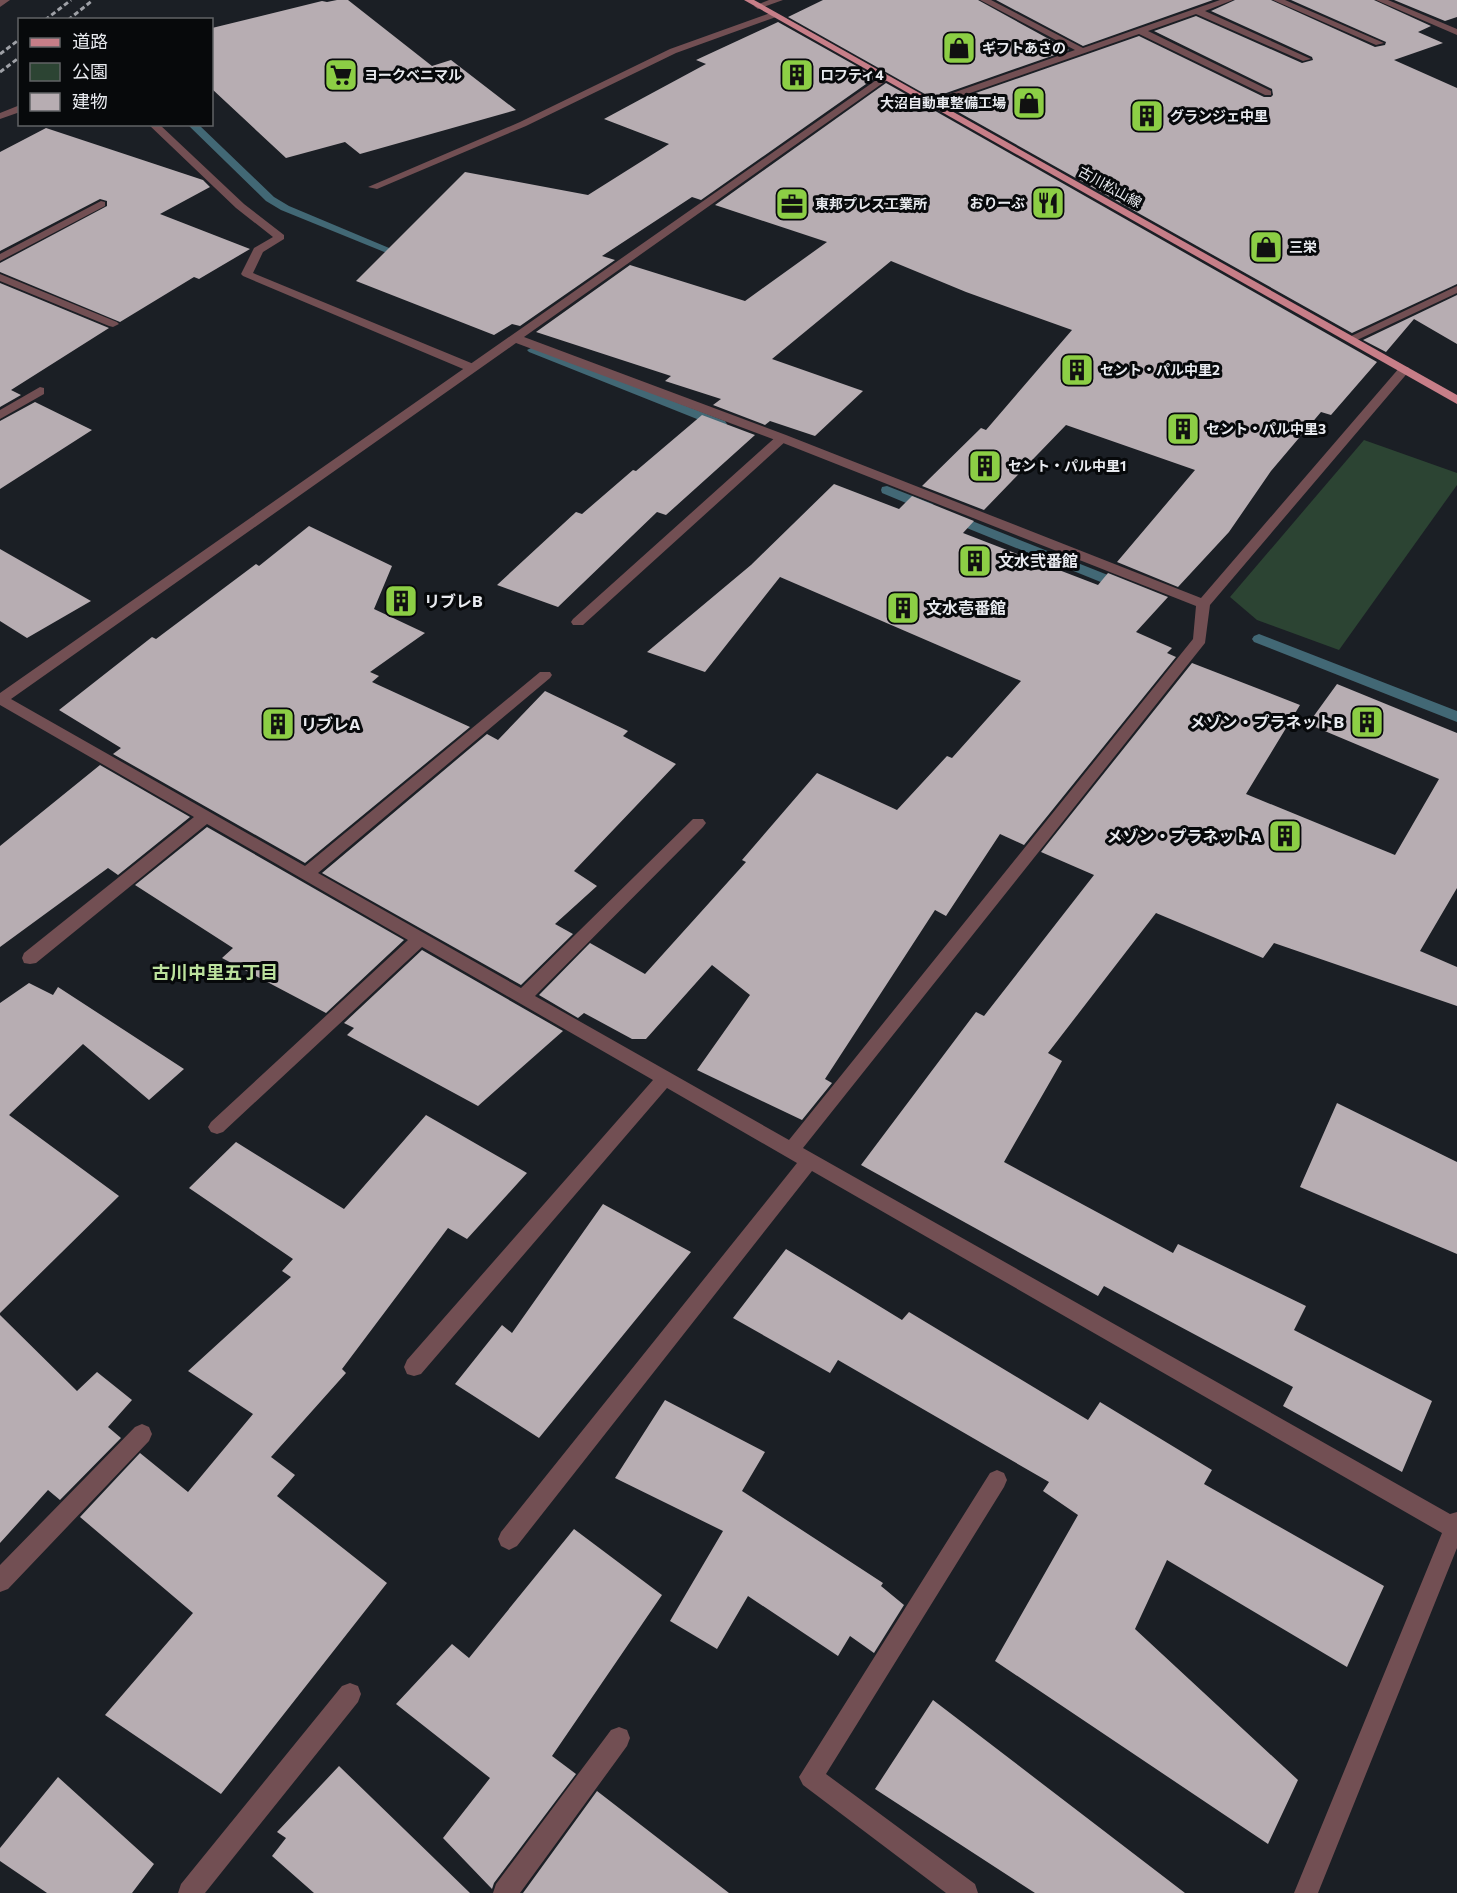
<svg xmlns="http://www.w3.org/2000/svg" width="1457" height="1893" viewBox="0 0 1457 1893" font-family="Commissioner,'Noto Sans JP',sans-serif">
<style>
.green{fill:#2c4433}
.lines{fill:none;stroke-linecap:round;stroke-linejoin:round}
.stream{fill:#426875;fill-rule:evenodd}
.building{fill:#b7adb2}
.service{fill:#724f53;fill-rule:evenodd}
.minor{fill:#724f53;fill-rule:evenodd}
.tertiary{fill:#724f53;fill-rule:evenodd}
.primary{fill:#c77e88;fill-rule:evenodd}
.rail{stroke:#9ea0a6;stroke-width:3;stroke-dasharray:5 3;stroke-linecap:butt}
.labels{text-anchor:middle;stroke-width:6;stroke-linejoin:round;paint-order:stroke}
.far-poi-label{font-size:14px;font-weight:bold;fill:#e8eaef;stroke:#07090b;text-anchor:start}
.far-street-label{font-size:14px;fill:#e8eaef;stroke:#07090b}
.poi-label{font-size:16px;font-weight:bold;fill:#e8eaef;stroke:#07090b;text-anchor:start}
.neighbourhood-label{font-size:18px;font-weight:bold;fill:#bce29d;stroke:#07090b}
</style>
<rect width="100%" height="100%" fill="#1b1f25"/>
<path class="green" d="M 1364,440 L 1457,473 L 1457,485 L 1339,650 L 1257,620 L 1230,597 Z"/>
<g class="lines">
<path class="stream" d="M 187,124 L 198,124 L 274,197 L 289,206 L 413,258 L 412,260 L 404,260 L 281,210 L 266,201 Z
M 533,347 L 725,421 L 727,424 L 725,427 L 717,427 L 529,352 L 527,350 Z
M 887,486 L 933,504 L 934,507 L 928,511 L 923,510 L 882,493 L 881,490 L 882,487 Z
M 952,513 L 1128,583 L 1130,586 L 1128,589 L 1118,589 L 947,520 L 945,517 Z
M 1259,634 L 1457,711 L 1457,722 L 1254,642 L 1252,639 L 1254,636 Z"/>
</g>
<path class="building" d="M 337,0 L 348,0 L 432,66 L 451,60 L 516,110 L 360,154 L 345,142 L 286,158 L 212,89 L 212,28 L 322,1 L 327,2 Z
M 823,0 L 978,0 L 1069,50 L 932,98 L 788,17 Z
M 996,0 L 1213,0 L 1083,46 Z
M 1235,0 L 1271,0 L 1375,47 L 1385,45 L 1386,42 L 1291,0 L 1374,0 L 1431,26 L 1418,32 L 1443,43 L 1394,60 L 1457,88 L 1457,284 L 1352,333 L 944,104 L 1139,36 L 1264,97 L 1271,97 L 1273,95 L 1272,89 L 1154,31 L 1196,16 L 1302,63 L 1313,60 L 1312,57 L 1211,11 Z
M 1394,0 L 1457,0 L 1457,17 L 1445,21 Z
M 778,22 L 876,77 L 701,200 L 692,197 L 602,256 L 615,260 L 520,326 L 512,324 L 494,335 L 356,281 L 465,172 L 588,195 L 669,144 L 604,119 L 706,64 L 696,60 Z
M 886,83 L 925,105 L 925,108 L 930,108 L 1377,362 L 1331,415 L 1321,412 L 1271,471 L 1229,532 L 1178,587 L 1117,562 L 1195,470 L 1066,425 L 984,510 L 922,486 L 981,428 L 986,430 L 1072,330 L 966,292 L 891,261 L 772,359 L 863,391 L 815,436 L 770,421 L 765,425 L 713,405 L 721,399 L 665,381 L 671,376 L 536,332 L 630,265 L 745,301 L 827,242 L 715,205 Z
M 46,128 L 203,180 L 210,187 L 160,214 L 250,249 L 199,279 L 194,277 L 120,322 L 0,272 L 0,263 L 107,206 L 107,201 L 100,199 L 0,251 L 0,152 Z
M 0,283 L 109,328 L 11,390 L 21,395 L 0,407 Z
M 1457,295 L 1457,344 L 1414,319 L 1386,352 L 1363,340 Z
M 35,402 L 92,430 L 0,489 L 0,421 Z
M 702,415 L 755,435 L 666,515 L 657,512 L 558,607 L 497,585 L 576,512 L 582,514 L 633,470 L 636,471 Z
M 834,484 L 899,509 L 912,496 L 974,521 L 963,533 L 1098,585 L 1108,573 L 1168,597 L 1136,632 L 1172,648 L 1167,653 L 1176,657 L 1024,845 L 1000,834 L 946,916 L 935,910 L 825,1079 L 832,1083 L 802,1120 L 697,1070 L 750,995 L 712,965 L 646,1039 L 632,1039 L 584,1013 L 578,1018 L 539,995 L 590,943 L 645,974 L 746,862 L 742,860 L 817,773 L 897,810 L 947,756 L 952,758 L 1021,681 L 780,577 L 705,672 L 647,652 L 751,565 Z
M 309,526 L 392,566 L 374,609 L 425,633 L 370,672 L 379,676 L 372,682 L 470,727 L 305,863 L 113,754 L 121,748 L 59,710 L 152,637 L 156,639 L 256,564 L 259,566 Z
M 0,549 L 91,601 L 27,638 L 0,621 Z
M 1192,663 L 1300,705 L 1246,794 L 1395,855 L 1439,779 L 1308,724 L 1337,684 L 1457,733 L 1457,888 L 1420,951 L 1457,967 L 1457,1006 L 1274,943 L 1263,958 L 1156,913 L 1048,1053 L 1062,1061 L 1004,1162 L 1173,1253 L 1178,1244 L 1306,1306 L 1294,1330 L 1432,1401 L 1402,1472 L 1283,1406 L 1293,1387 L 1104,1286 L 1098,1296 L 861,1165 L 976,1012 L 984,1016 L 1094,875 L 1041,852 Z
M 545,691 L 628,731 L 623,736 L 676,764 L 574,871 L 597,886 L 555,924 L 573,934 L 521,985 L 322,873 L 487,734 L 498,740 Z
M 100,765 L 190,817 L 118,875 L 108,868 L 0,947 L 0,846 Z
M 207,827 L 404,940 L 326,1013 L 222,958 L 233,948 L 135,885 Z
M 422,950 L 563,1031 L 478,1106 L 347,1035 L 354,1028 L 344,1023 Z
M 29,983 L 53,995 L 58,987 L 184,1069 L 149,1100 L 83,1044 L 9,1115 L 119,1196 L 0,1313 L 0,1003 Z
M 1337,1103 L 1457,1162 L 1457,1254 L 1300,1187 Z
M 426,1115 L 527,1173 L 467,1239 L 448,1228 L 342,1369 L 346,1373 L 271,1457 L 295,1475 L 277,1496 L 387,1583 L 221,1794 L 105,1715 L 193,1613 L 80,1517 L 140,1453 L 188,1492 L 253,1414 L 188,1371 L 291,1277 L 282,1271 L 293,1259 L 189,1188 L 236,1142 L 344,1209 Z
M 603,1204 L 691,1252 L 539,1438 L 455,1384 L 502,1325 L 512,1333 Z
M 786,1249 L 902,1320 L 909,1312 L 1088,1420 L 1100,1402 L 1212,1470 L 1204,1484 L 1384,1586 L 1347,1667 L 1167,1560 L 1135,1629 L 1298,1780 L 1268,1844 L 995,1661 L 1078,1515 L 1043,1491 L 1049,1482 L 838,1360 L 830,1373 L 733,1318 Z
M 0,1315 L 77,1391 L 97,1372 L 132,1400 L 108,1427 L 121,1438 L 60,1500 L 48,1490 L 0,1543 Z
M 665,1400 L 765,1452 L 742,1491 L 883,1583 L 881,1586 L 904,1605 L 874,1653 L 850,1636 L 838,1656 L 748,1596 L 717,1649 L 670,1621 L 723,1531 L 615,1478 Z
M 574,1529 L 662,1595 L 552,1756 L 576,1774 L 494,1883 L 492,1889 L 443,1838 L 490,1778 L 396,1704 L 452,1644 L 469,1658 Z
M 933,1700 L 1185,1893 L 1035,1893 L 875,1789 Z
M 339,1766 L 470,1893 L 314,1893 L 272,1856 L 286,1838 L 277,1832 Z
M 58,1777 L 154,1864 L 132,1893 L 47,1893 L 0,1861 L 0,1848 Z
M 597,1791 L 729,1893 L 523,1893 Z"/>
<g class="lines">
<path class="service" d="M 20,105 L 20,112 L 0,119 L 0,113 Z
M 148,124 L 159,124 L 244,204 L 284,235 L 284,239 L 263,252 L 253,273 L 476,365 L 476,371 L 468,371 L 243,276 L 241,274 L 254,248 L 273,237 L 236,208 Z
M 782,434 L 788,438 L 786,441 L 583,625 L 573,625 L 571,622 L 573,619 L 778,435 Z"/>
<path class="minor" d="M 769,0 L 783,0 L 758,9 L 754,6 Z
M 980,0 L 991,0 L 1083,48 L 1220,0 L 1233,0 L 1205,11 L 1311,59 L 1303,61 L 1196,14 L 1148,31 L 1271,91 L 1271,95 L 1265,95 L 1139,34 L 933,106 L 927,106 L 927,102 L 1075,50 Z
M 1273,0 L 1285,0 L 1384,43 L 1376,45 Z
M 1376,0 L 1388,0 L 1457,29 L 1457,35 Z
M 773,12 L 777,15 L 776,17 L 676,53 L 526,126 L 377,189 L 368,187 L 520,122 L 670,49 Z
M 882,76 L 890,78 L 524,337 L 786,435 L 1201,598 L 1400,367 L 1408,367 L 1410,370 L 1210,605 L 1205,643 L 803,1148 L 1450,1514 L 1457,1512 L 1457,1548 L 1318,1893 L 1294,1893 L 1442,1533 L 812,1171 L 517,1546 L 509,1550 L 501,1546 L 498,1539 L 501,1532 L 797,1163 L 667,1088 L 421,1374 L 414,1376 L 407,1374 L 404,1367 L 407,1360 L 653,1080 L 422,947 L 223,1132 L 217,1134 L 211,1132 L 208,1127 L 211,1122 L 408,940 L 207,824 L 36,963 L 30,964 L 24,963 L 22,958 L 24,953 L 194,817 L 0,705 L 0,693 ZM 516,343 L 778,441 L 1196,606 L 1193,639 L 789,1140 L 535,996 L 703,827 L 706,823 L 703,819 L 693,819 L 521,988 L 318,873 L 550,678 L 552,675 L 550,672 L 540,672 L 305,866 L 11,699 Z
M 101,201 L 105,202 L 105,206 L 0,261 L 0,254 Z
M 0,274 L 117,322 L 119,324 L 113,327 L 109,326 L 0,281 Z
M 1457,286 L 1457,293 L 1355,341 L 1347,341 L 1345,339 Z
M 40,387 L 44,388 L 44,394 L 0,419 L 0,410 Z
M 142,1424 L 149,1427 L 152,1434 L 149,1441 L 8,1589 L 0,1592 L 0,1565 L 135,1427 Z
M 997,1470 L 1004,1473 L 1007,1480 L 1004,1487 L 826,1774 L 975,1884 L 978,1893 L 946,1893 L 803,1785 L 799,1777 L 990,1473 Z
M 350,1683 L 358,1686 L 361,1694 L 358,1702 L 205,1893 L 178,1893 L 181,1884 L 342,1686 Z
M 619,1727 L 627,1730 L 630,1738 L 627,1746 L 520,1893 L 493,1893 L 496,1884 L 611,1730 Z"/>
<path class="tertiary" d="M 0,0 L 10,0 L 0,7 Z"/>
<path class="primary" d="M 744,0 L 754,0 L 1457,395 L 1457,404 Z"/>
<path class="rail" d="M 45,20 L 71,0
M 68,20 L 93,0
M 0,54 L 20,39
M 0,72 L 20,57"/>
</g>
<defs>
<symbol id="shop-square" viewBox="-11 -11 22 22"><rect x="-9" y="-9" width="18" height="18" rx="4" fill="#8cce45" stroke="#07090b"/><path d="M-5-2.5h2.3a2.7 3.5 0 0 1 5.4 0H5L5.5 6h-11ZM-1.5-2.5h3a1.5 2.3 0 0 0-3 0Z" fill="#111"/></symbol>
<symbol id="supermarket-square" viewBox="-11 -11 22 22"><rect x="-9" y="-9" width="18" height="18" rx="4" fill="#8cce45" stroke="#07090b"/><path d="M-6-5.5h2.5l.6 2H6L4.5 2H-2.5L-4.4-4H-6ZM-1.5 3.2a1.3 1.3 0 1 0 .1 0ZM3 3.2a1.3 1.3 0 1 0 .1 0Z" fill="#111"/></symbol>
<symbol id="building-square" viewBox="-11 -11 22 22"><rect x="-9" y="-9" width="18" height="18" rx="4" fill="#8cce45" stroke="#07090b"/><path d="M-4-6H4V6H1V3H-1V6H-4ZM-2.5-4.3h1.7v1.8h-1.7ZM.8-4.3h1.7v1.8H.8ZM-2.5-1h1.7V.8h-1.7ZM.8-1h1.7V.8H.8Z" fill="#111"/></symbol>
<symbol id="restaurant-square" viewBox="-11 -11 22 22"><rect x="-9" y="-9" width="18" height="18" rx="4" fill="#8cce45" stroke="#07090b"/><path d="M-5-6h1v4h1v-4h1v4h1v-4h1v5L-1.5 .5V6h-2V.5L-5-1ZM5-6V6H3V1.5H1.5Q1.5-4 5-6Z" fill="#111"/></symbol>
<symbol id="office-square" viewBox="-11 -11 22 22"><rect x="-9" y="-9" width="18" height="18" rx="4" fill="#8cce45" stroke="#07090b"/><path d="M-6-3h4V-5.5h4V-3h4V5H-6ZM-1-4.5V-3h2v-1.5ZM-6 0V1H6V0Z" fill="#111"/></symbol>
</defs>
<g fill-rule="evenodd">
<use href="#shop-square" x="940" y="29" width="38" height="38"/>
<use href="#supermarket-square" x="322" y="56" width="38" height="38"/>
<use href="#building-square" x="778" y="56" width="38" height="38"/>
<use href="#shop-square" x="1010" y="84" width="38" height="38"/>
<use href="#building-square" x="1128" y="97" width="38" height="38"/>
<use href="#restaurant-square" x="1029" y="184" width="38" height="38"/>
<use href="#office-square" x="773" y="185" width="38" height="38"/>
<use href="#shop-square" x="1247" y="228" width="38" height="38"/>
<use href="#building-square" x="1058" y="351" width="38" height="38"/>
<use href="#building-square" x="1164" y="410" width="38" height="38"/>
<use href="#building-square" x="966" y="447" width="38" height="38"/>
<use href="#building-square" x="956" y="542" width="38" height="38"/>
<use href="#building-square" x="382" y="582" width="38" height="38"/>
<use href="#building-square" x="884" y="589" width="38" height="38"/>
<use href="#building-square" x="1348" y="703" width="38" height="38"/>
<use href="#building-square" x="259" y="705" width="38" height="38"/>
<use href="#building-square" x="1266" y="817" width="38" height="38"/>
</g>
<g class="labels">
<g class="far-poi-label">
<text x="982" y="53">ギフトあさの</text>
<text x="364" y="80">ヨークベニマル</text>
<text x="820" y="80">ロフティ4</text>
<text x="1006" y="108" text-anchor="end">大沼自動車整備工場</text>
<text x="1170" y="121">グランジェ中里</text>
<text x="1025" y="208" text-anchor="end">おりーぶ</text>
<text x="815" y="209">東邦プレス工業所</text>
<text x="1289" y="252">三栄</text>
<text x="1100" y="375">セント・パル中里2</text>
<text x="1206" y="434">セント・パル中里3</text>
<text x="1008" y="471">セント・パル中里1</text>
</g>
<g class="far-street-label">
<text transform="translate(1110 187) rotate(29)" y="5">古川松山線</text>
</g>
<g class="poi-label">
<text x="998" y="567">文水弐番館</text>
<text x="424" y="607">リブレB</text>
<text x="926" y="614">文水壱番館</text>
<text x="1344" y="728" text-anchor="end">メゾン・プラネットB</text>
<text x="301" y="730">リブレA</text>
<text x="1262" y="842" text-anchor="end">メゾン・プラネットA</text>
</g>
<g class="neighbourhood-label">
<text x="215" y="979">古川中里五丁目</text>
</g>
</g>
<rect x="18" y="18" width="195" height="108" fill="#07090b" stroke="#616366" stroke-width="1.5"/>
<rect x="30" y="38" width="30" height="9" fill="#c77e88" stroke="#616366" stroke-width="1.5"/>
<text x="72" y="48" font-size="18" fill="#e8eaef">道路</text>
<rect x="30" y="63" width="30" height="18" fill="#2c4433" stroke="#616366" stroke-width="1.5"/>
<text x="72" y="78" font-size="18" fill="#e8eaef">公園</text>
<rect x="30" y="93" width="30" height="18" fill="#b7adb2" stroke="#616366" stroke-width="1.5"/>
<text x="72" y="108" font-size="18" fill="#e8eaef">建物</text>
</svg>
